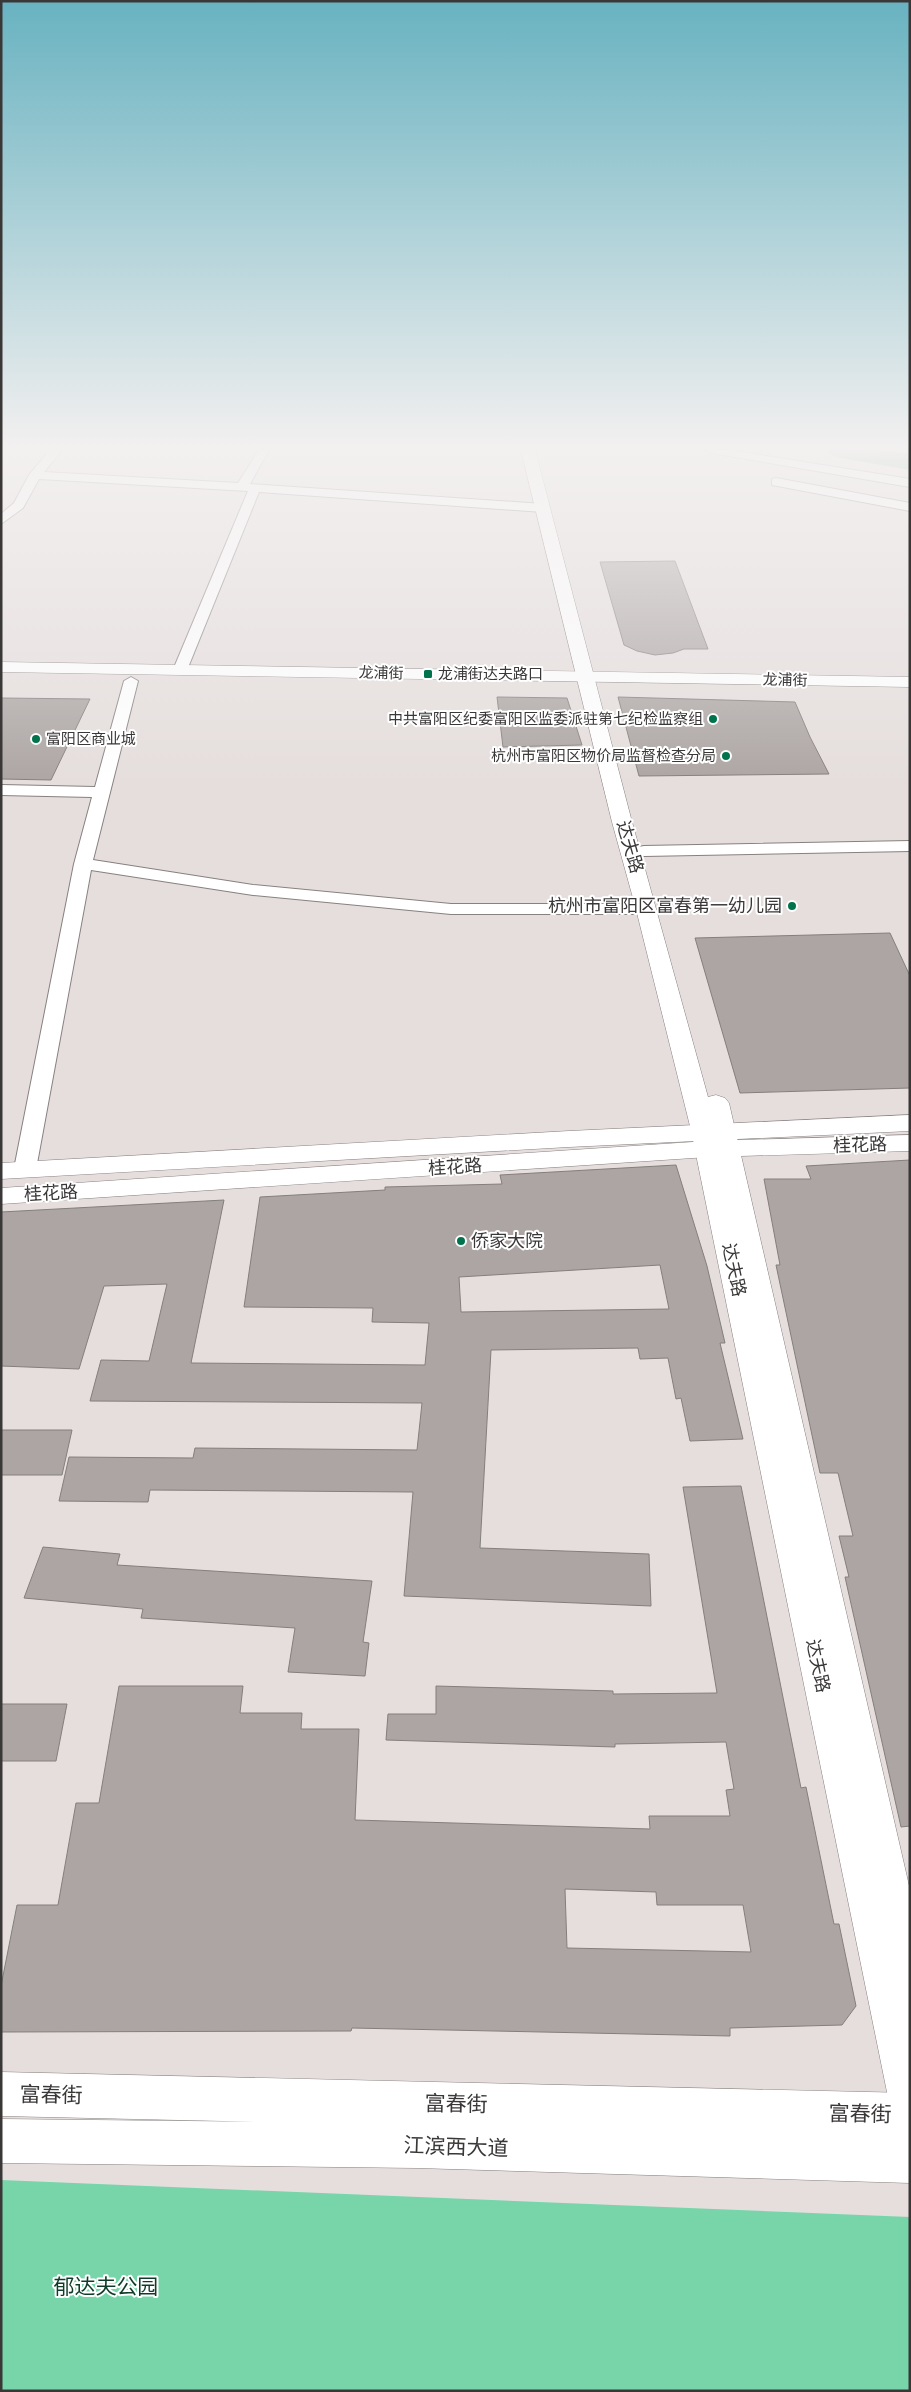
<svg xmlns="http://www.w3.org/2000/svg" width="911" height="2392" viewBox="0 0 911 2392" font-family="Jost,'Noto Sans SC',sans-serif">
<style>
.green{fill:#77d5a9}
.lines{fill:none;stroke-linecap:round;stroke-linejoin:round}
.river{fill:#49b083;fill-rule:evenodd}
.building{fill:#aca5a4;stroke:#847e7d;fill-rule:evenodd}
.minor-casing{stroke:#878180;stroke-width:2}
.tertiary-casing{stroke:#878180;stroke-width:1}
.secondary-casing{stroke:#878180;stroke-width:1}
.minor{fill:#fff;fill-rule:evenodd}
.tertiary{fill:#fff;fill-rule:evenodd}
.secondary{fill:#fff;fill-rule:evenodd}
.poi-dot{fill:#00734d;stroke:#fff;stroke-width:2}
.labels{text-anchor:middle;stroke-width:4;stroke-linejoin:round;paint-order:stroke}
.far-street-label{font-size:15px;fill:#3a3737;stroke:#fff}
.far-poi-label{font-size:15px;fill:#3a3737;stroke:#fff;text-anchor:start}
.street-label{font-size:18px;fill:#3a3737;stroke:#fff}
.poi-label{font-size:18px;fill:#3a3737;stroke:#fff;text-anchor:end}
.near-street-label{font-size:21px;fill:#3a3737;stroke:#fff}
.near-park-label{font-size:21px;fill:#0f3c29;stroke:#fff}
</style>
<rect width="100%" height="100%" fill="#e5dedd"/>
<path class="green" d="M 1,2180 L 910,2217 L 910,2391 L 1,2391 Z"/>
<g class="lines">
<path class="river" d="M 828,450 L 883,450 L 910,454 L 910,470 L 841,458 L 832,455 Z"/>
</g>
<path class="building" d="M 675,561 L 708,649 L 684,649 L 673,653 L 655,655 L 637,651 L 624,645 L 600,562 Z
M 497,697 L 567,698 L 582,745 L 503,747 Z
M 618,697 L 795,702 L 810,737 L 829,774 L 639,776 Z
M 1,698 L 90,699 L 51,780 L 1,779 Z
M 890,933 L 910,976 L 910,1088 L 740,1093 L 695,938 Z
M 910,1160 L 910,1826 L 901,1827 L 845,1577 L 849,1577 L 839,1536 L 853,1536 L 838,1473 L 820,1473 L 776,1265 L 780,1265 L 764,1179 L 811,1179 L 806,1166 Z
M 676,1165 L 707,1266 L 725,1343 L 720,1343 L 743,1439 L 690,1441 L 681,1398 L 676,1399 L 668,1358 L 640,1359 L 638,1348 L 491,1350 L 480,1548 L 649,1554 L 651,1606 L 404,1596 L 413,1492 L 150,1490 L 148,1502 L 59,1501 L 69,1457 L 193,1458 L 195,1448 L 417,1450 L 422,1403 L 90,1401 L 101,1360 L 149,1361 L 167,1284 L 104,1286 L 79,1369 L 1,1366 L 1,1212 L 224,1200 L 191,1363 L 425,1365 L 429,1323 L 372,1322 L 373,1308 L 244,1307 L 260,1197 L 385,1190 L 385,1187 L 502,1184 L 500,1175 ZM 660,1265 L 669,1309 L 461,1312 L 459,1277 Z
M 1,1430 L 72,1430 L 62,1475 L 1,1475 Z
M 741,1486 L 801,1788 L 806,1787 L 834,1924 L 839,1924 L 856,2006 L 842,2025 L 730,2028 L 730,2036 L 352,2028 L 351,2031 L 1,2032 L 1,1986 L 17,1905 L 58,1905 L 76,1803 L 99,1803 L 119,1686 L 243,1686 L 240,1713 L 302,1713 L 301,1729 L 359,1729 L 355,1820 L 650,1829 L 649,1816 L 730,1816 L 726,1790 L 734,1789 L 726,1742 L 615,1744 L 615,1747 L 386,1740 L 388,1714 L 436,1714 L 436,1686 L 613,1691 L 613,1694 L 717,1693 L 683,1487 ZM 565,1889 L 656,1892 L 657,1905 L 743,1905 L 751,1952 L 567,1948 Z
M 43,1547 L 120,1554 L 117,1565 L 372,1581 L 363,1642 L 369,1643 L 365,1676 L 288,1672 L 295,1628 L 141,1618 L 143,1609 L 24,1598 Z
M 1,1704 L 67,1704 L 56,1761 L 1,1761 Z"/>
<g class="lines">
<defs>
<path id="minor" d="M 50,450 L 62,450 L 44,472 L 238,483 L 259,450 L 269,450 L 250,484 L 543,504 L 549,508 L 543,512 L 259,492 L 187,670 L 180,674 L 173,670 L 248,491 L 39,479 L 23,508 L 1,524 L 1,514 L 14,503 L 29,475 Z
M 705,450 L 730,450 L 910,479 L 910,487 L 711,453 Z
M 776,478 L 910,503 L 910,511 L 772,485 L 772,479 Z
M 131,677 L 138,681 L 93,860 L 253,885 L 451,904 L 647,904 L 653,905 L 656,909 L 653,913 L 647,914 L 451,914 L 253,895 L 91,870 L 36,1169 L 33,1174 L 25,1176 L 17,1174 L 14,1169 L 74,864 L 92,797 L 1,795 L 1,785 L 95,787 L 124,681 Z
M 910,841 L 910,851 L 644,856 L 638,855 L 635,851 L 638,847 L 644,846 Z"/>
<path id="tertiary" d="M 521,450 L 535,450 L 632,822 L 708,1097 L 716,1095 L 725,1098 L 729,1103 L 910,1890 L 910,2118 L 894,2112 L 888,2097 L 691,1130 L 636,909 L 612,822 Z"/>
<path id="secondary" d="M 1,662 L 910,677 L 910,687 L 1,672 Z
M 910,1115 L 910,1131 L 569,1147 L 1,1179 L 1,1163 L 569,1131 Z
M 910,1135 L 910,1151 L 708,1157 L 1,1204 L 1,1188 L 708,1141 Z
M 1,2072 L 910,2093 L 910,2137 L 790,2134 L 910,2137 L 910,2183 L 417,2168 L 1,2163 L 1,2119 L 269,2122 L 1,2116 Z"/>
</defs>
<use href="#minor" class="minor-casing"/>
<use href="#tertiary" class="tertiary-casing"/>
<use href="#secondary" class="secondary-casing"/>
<use href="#minor" class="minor"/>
<use href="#tertiary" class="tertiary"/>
<use href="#secondary" class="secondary"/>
</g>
<linearGradient id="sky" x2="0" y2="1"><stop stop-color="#68b2c0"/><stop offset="0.57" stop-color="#f3f0f0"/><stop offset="1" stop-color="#f3f0f0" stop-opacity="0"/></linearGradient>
<rect width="911" height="785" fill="url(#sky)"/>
<g class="poi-dot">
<rect x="423" y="669" width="10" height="10" rx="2.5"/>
<circle cx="713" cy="719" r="5"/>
<circle cx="36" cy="739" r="5"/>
<circle cx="726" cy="756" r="5"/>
<circle cx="792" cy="906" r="5"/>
<circle cx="461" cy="1241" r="5"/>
</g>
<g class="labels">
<g class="far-street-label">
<text transform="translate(381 673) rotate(1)" y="5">龙浦街</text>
<text transform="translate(785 680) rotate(1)" y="5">龙浦街</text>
</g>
<g class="far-poi-label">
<text x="438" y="679">龙浦街达夫路口</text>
<text x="703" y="724" text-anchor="end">中共富阳区纪委富阳区监委派驻第七纪检监察组</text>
<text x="46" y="744">富阳区商业城</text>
<text x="716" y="761" text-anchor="end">杭州市富阳区物价局监督检查分局</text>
</g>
<g class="street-label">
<text transform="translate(630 847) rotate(74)" y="6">达夫路</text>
<text transform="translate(860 1145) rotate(-2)" y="6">桂花路</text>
<text transform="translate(455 1167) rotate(-4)" y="6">桂花路</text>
<text transform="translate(51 1193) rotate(-3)" y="6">桂花路</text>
<text transform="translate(734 1270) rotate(78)" y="6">达夫路</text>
<text transform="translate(818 1666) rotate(78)" y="6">达夫路</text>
</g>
<g class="poi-label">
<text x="782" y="912">杭州市富阳区富春第一幼儿园</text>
<text x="471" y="1247" text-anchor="start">侨家大院</text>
</g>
<g class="near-street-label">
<text transform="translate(51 2095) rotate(1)" y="7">富春街</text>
<text transform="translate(456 2104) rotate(1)" y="7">富春街</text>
<text transform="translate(860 2114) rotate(1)" y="7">富春街</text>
<text transform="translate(456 2147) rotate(2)" y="7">江滨西大道</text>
</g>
<g class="near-park-label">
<text x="106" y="2294">郁达夫公园</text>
</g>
</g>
<rect width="911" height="2392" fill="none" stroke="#3a3737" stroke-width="5"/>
</svg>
